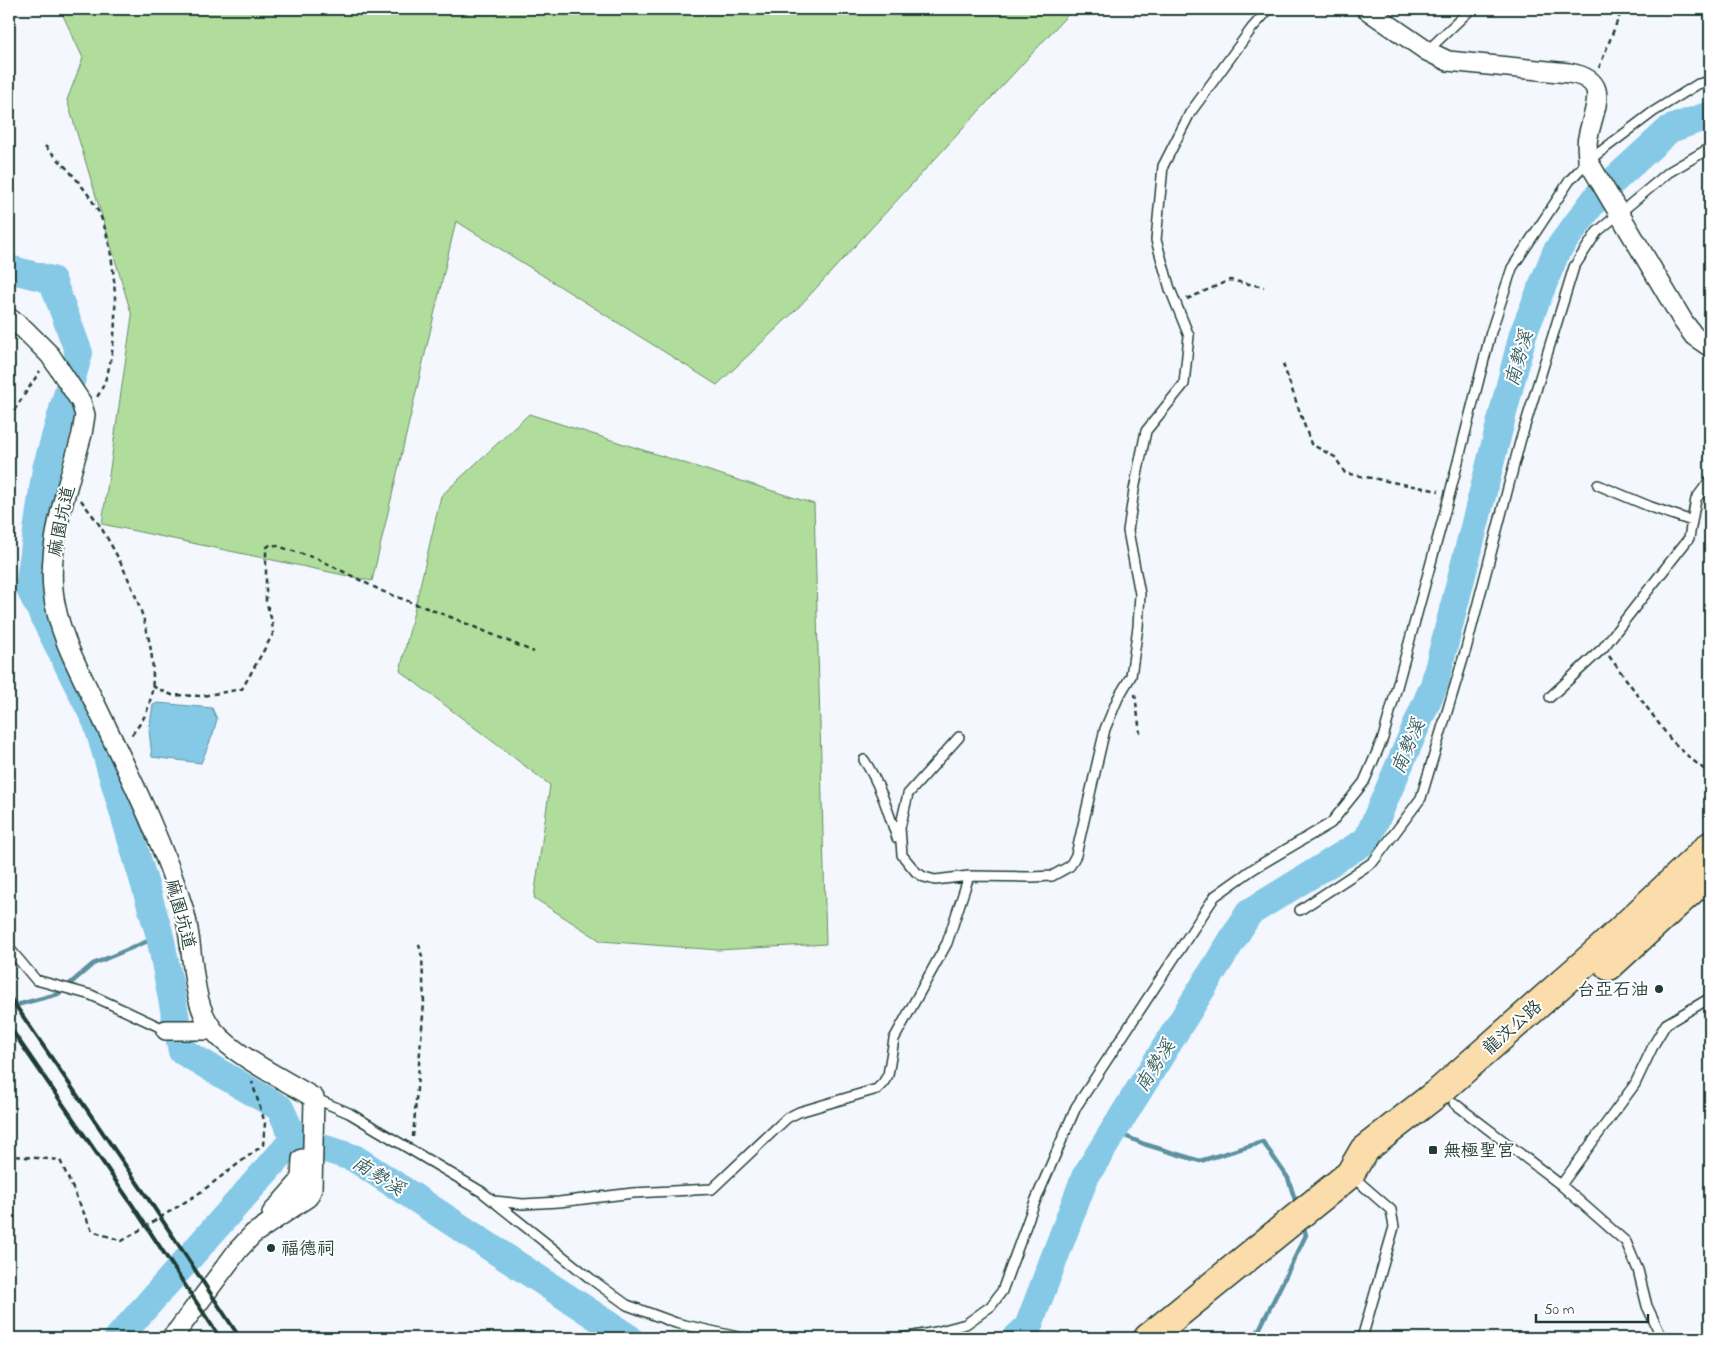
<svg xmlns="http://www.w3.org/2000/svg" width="1719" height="1347" viewBox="0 0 1719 1347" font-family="'Indie Flower','LXGW WenKai TC',sans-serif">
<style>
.green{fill:#b0dd9c;stroke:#688d68}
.water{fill:#85c9e6;stroke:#5c919f}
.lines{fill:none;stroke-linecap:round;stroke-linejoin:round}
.stream{stroke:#5c919f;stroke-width:4.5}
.river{stroke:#85c9e6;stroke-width:28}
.service-casing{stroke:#1f3d34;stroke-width:12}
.minor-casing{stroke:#1f3d34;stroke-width:22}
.primary-casing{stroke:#1f3d34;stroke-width:31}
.path{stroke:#1f3d34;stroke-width:2.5;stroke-dasharray:5 4;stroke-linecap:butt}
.service{stroke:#fff;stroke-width:9}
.minor{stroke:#fff;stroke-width:19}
.primary{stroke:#fbddab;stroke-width:28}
.rail{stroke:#1f3d34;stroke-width:4}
.poi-dot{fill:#1f3d34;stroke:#fff;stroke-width:2}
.labels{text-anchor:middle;stroke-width:4;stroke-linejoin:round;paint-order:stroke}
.street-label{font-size:18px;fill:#1f3d34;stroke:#fff}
.poi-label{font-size:18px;fill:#1f3d34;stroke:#fff;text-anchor:start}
.water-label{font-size:19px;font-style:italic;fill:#386060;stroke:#fff}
</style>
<rect width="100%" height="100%" fill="#f4f7fe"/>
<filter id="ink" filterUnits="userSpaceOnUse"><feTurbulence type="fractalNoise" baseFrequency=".02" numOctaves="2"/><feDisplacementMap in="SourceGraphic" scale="10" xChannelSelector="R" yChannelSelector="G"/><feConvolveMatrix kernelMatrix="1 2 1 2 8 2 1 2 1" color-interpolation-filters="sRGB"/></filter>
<g filter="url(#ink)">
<path class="green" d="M 60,9 L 1073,9 L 796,310 L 717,385 L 456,221 L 372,581 L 102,524 L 132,316 L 67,100 L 83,58 Z
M 529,414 L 814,504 L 826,944 L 718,950 L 601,941 L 534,898 L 550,785 L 400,671 L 441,496 Z"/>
<path class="water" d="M 158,703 L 212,708 L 217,719 L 213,734 L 201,763 L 152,757 L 149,730 L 153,705 Z"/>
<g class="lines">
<path class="stream" d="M 9,1007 L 58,994 L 93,964 L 160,936
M 1113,1131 L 1144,1144 L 1200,1161 L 1263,1142 L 1288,1178 L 1297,1206
M 1255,1338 L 1306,1235 L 1303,1225"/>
<path class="river" d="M 9,269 L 52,280 L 79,353 L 46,469 L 29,587 L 97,723 L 160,936 L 182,1051 L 280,1108 L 294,1139
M 118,1338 L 294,1139 L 354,1158 L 629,1338
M 1016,1338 L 1028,1327 L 1085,1177 L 1249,913 L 1367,840 L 1434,685 L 1523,334 L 1556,252 L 1599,194 L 1670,129 L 1710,115"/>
<defs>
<path id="service" d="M 1427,51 L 1471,9
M 1598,485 L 1651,507 L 1692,521
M 1550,697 L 1603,648 L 1689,538 L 1696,499 L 1710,480
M 959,737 L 908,794 L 900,828 L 902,855 L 916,872 L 924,877 L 935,880 L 969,876 L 1032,877 L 1052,876 L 1070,866 L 1076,855 L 1105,729 L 1118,698 L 1131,676 L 1138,627 L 1140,594 L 1128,531 L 1134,490 L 1146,431 L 1184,384 L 1189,336 L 1170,289 L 1156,240 L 1163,166 L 1190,113 L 1252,28 L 1269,9
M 864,760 C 880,784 888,811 897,838
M 1300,910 L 1373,862 L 1421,798 L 1466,649 L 1520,442 L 1574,267 L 1597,232 L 1669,172 L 1710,148
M 9,948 L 36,980 L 91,995 L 166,1030
M 314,1098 L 349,1113 L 482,1192 L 591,1279 L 627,1305 L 676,1323 L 742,1338
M 1454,1103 L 1561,1185 L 1626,1242 L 1638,1270 L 1647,1306 L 1662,1338
M 1352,1176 L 1391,1210 L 1394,1227 L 1362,1338
M 1561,1185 L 1635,1084 L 1654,1044 L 1666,1024 L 1710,998
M 494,1201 L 523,1204 L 559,1202 L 633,1193 L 712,1189 L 787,1118 L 799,1112 L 877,1089 L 883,1083 L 888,1075 L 894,1039 L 947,943 L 969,876
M 903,1338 L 936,1332 L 966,1324 L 991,1306 L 1002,1291 L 1034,1204 L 1076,1107 L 1215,896 L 1253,869 L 1331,823 L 1364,782 L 1383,738 L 1450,493 L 1491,332 L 1512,268 L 1570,180 L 1588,161 L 1653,112 L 1698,84 L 1710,81"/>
<path id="minor" d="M 1366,9 L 1427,51 L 1448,61 L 1569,73 C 1612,80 1594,107 1588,137 C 1586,144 1588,153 1588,161 L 1683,321 L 1694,336 L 1710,347
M 9,318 L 24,329 L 50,355 L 81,402 L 85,415 L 82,434 C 69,483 48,539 53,590 C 57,635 84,679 103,720 C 133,782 164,845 184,911 C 195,948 189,1002 214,1031 C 236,1057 284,1079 314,1098 L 312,1189 L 308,1197 L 253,1234 L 238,1250 L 178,1330 L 171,1338
M 166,1030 L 212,1030
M 272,1213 L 301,1180 L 302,1159"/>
<path id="primary" d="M 1609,966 L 1710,873
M 1148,1338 L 1350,1174 L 1364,1150 L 1441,1090 L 1603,947 L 1710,846"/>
</defs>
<use href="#service" class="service-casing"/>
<use href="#minor" class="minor-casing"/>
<use href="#primary" class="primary-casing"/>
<path class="path" d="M 1599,68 L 1622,9
M 45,146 C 65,166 85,186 98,211 C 119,251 123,359 97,397
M 1187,299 L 1230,280 L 1264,287
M 1283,364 L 1311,444 L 1335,457 L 1345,473 L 1439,491
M 9,418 L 40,371
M 81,500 C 88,510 97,520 103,531 C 131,577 166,654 148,708 C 145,718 137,728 130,737
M 1609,656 L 1671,740 L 1690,758 L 1710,774
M 152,686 L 172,695 L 202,696 L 242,689 L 273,634 L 272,621 L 266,601 L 266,548 L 271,544 L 318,559 L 384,592 L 453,618 L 534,652
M 1135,694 L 1140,733
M 413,1137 L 424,1003 L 422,957 L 418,940
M 9,1161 L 14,1156 L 60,1160 L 92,1231 L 122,1241 L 198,1194 L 263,1145 L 265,1123 L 252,1082"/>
<use href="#service" class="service"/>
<use href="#minor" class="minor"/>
<use href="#primary" class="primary"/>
<path class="rail" d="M 9,996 L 147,1197 L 240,1338
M 9,1026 L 133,1206 L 220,1338"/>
</g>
</g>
<g class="poi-dot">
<circle cx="1659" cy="989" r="5"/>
<rect x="1428" y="1145" width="10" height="10" rx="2.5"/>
<circle cx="271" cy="1248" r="5"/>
</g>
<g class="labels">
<g class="street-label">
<text transform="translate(61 521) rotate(-78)" y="6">麻園坑道</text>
<text transform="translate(181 914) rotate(75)" y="6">麻園坑道</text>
<text transform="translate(1512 1027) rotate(-42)" y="6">龍汶公路</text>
</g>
<g class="poi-label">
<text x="1649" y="995" text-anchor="end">台亞石油</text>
<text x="1443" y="1156">無極聖宮</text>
<text x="281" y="1254">福德祠</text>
</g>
<g class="water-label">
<text transform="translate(1518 358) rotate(-74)" y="7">南勢溪</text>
<text transform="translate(1407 746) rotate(-67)" y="7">南勢溪</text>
<text transform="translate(1154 1065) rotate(-58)" y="7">南勢溪</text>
<text transform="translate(379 1175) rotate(32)" y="7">南勢溪</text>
</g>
</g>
<rect width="1719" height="1347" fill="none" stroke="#fff" stroke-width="30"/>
<rect x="15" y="15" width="1689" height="1317" fill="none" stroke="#1f3d34" stroke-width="2" filter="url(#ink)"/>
<path d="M1536 1314v8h112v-8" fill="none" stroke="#1f3d34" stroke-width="2.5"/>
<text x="1544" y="1314" font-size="15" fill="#1f3d34" stroke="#ffffff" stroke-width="4" paint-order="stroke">50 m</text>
</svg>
